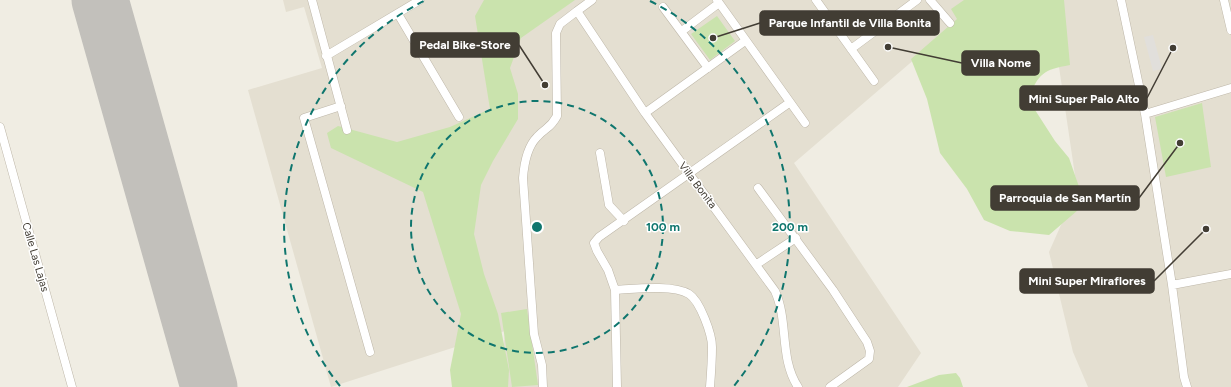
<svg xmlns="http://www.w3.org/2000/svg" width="1231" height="387" viewBox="0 0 1231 387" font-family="Figtree,sans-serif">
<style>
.residential{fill:#e4dfd1}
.green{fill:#cae3ad}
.parking{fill:#e1dfdb}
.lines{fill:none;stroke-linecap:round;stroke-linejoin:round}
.runway{stroke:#c2c0bb;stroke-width:57}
.minor-casing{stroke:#beb7a9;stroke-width:9}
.minor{stroke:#fff;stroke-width:8}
.ring{fill:none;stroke:#0f766e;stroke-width:2;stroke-dasharray:7 5}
.labels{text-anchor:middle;stroke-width:3;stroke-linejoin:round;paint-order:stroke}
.street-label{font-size:11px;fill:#423d34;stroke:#fff}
.centre{fill:#0f766e;stroke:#fff;stroke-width:2}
.ring-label{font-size:12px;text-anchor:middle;font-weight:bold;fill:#0f766e;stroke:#fff;stroke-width:3;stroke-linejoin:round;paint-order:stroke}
.leader{fill:none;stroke:#423d34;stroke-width:1.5}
.callout-dot{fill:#423d34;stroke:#fff;stroke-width:1.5}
.callout{fill:#423d34;stroke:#423d34;stroke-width:1.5}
.callout-label{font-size:12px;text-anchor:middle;font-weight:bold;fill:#fff}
</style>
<rect width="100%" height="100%" fill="#f0ede3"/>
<path class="residential" d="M 283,0 L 1231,0 L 1231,387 L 1088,387 L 1073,352 L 1049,252 L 1077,189 L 1050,6 L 966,15 L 794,163 L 921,353 L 898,387 L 500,387 L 505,331 L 331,387 L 248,90 L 322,68 L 304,7 L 286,12 Z"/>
<path class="green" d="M 484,0 L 575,0 L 521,38 L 510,68 L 518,94 L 518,119 L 493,161 L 481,185 L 474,234 L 484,274 L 498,314 L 509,370 L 508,387 L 452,387 L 450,370 L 461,314 L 423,192 L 331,148 L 327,133 L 338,126 L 397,142 L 450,127 L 490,109 L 475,16 Z
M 964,0 L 1064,0 L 1070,65 C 1043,70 1039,73 1028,99 L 1055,141 L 1069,158 L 1085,204 L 1049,235 L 1010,231 L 984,220 L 967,189 L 940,153 L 927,99 L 911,59 L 957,19 L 951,9 Z
M 717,16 L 735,41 L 710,60 L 691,34 Z
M 1202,103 L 1211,167 L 1166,177 L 1155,117 Z
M 527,309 L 538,385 L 512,387 L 501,313 Z
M 956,373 L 960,378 L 963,387 L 907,387 L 939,375 Z"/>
<path class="parking" d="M 1153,35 L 1162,69 L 1153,71 L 1144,37 Z"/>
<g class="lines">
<path class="runway" d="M 100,0 L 209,387"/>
<defs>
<path id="minor" d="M 312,0 L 347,130
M 592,0 L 577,11 L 645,113 L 775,291 C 789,322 779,358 798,387
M 717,0 L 805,123
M 816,0 L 874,81
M 930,0 L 950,23
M 1121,0 L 1145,114 L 1172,285 L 1184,377 L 1187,387
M 1224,0 L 1231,30
M 663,7 L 708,68
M 398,14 L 459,117
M 682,31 L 719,3
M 851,49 L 917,0
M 326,56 L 420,0
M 341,106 L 304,118 L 370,352
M 645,113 L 745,41
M 1145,114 L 1231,88
M 0,127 L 72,387
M 600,153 L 609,205 L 624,221
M 758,188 L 833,290 L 867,342 L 870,351 L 869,359 L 830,387
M 757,264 L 796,238
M 1172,285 L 1231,274
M 615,290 C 633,289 673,284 689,294 C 700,301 712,334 712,347 C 712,360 711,374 710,387
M 543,387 L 542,365 L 534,334 L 523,178 C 524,165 527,147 537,137 C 546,127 550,129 557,116 L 556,33 L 560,24 L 577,11
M 617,387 L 615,290 L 608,270 L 597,251 L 594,243 L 599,237 L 789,103"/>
</defs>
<use href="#minor" class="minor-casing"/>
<use href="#minor" class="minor"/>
</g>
<g class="ring">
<circle cx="537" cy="227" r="126"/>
<path d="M340 386A253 253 0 0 1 424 1M650 1A253 253 0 0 1 734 386"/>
</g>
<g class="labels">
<g class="street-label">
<text transform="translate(698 185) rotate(53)" y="4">Villa Bonita</text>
<text transform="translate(36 257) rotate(74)" y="4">Calle Las Lajas</text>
</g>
</g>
<circle cx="537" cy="227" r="6" class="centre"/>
<g class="ring-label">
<text x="663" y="231">100 m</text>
<text x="790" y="231">200 m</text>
</g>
<path class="leader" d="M713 38L760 23M545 85L519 45M888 47L962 63M1173 48L1147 98M1180 143L1139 198M1206 229L1154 281"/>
<g class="callout-dot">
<circle cx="713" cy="38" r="4"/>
<circle cx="545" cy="85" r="4"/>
<circle cx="888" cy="47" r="4"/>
<circle cx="1173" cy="48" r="4"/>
<circle cx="1180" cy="143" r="4"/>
<circle cx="1206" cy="229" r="4"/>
</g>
<g class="callout">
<rect x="760" y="11" width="179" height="24" rx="4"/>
<rect x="411" y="33" width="108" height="24" rx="4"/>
<rect x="962" y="51" width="77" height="24" rx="4"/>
<rect x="1020" y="86" width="127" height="24" rx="4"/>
<rect x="991" y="186" width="148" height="24" rx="4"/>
<rect x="1020" y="269" width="134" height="24" rx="4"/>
</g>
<g class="callout-label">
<text x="850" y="27">Parque Infantil de Villa Bonita</text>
<text x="465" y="49">Pedal Bike-Store</text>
<text x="1001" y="67">Villa Nome</text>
<text x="1084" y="103">Mini Super Palo Alto</text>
<text x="1065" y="202">Parroquia de San Martín</text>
<text x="1087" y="285">Mini Super Miraflores</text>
</g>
</svg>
